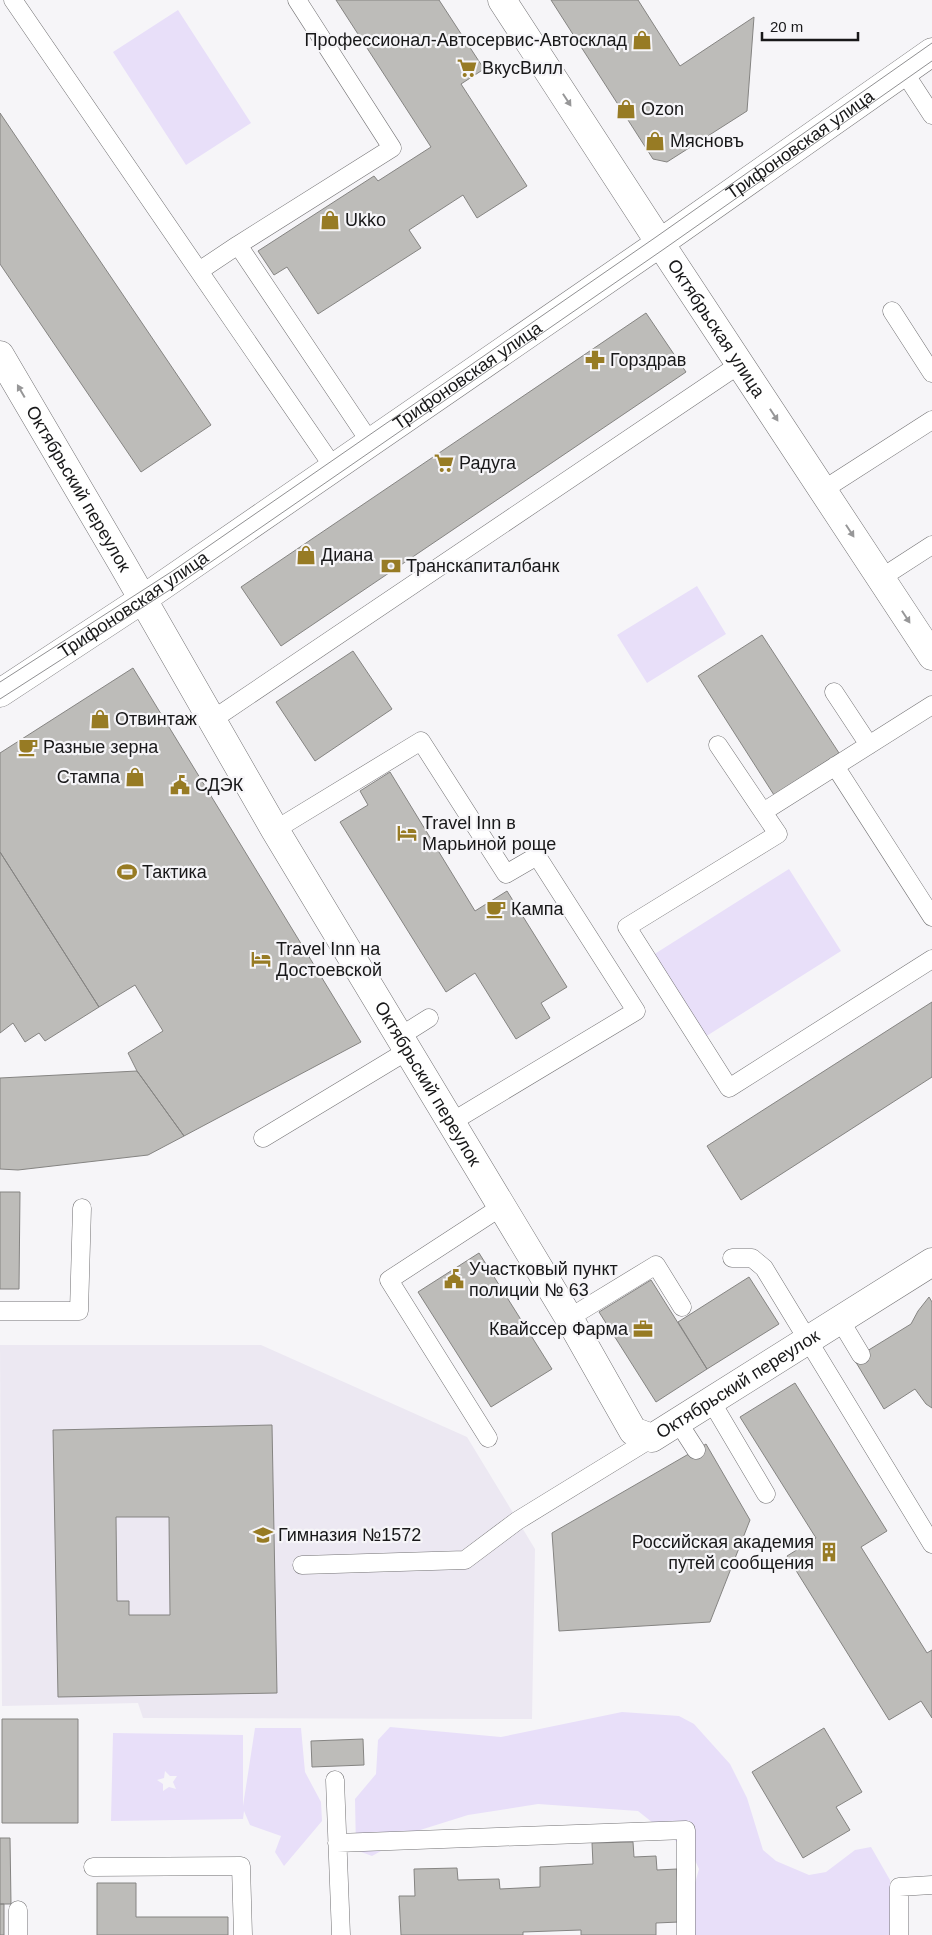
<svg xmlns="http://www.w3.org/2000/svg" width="932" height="1935" viewBox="0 0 932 1935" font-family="Helvetica,sans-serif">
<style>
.built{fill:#ece8f2}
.green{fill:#e8dff9;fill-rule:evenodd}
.building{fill:#bdbcb9;stroke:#858482;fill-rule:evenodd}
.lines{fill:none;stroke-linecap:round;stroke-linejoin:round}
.lane-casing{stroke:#737274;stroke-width:19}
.street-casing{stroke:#737274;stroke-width:29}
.secondary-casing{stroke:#737274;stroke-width:29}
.lane{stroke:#fff;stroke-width:18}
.street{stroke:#fff;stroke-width:28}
.secondary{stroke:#fff;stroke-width:28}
.tram{stroke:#909092;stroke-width:1}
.oneway{fill:#979798}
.labels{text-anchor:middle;stroke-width:4.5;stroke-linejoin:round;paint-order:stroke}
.poi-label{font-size:18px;fill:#181819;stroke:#f6f5f8;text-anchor:start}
.street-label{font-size:18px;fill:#181819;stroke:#f6f5f8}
</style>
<rect width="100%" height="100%" fill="#f6f5f8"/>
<path class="built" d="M 0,1345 L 261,1345 L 467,1437 L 535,1549 L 532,1719 L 143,1718 L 138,1703 L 2,1706 Z"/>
<path class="green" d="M 178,10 L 251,123 L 186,165 L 113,52 Z
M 697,586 L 726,634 L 647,683 L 617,635 Z
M 789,869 L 841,951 L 705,1037 L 653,955 Z
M 622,1712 L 679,1716 L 694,1724 L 730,1764 L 747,1798 L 763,1850 L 776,1861 L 809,1875 L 826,1872 L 855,1850 L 871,1847 L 890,1880 L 894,1935 L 680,1935 L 699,1869 L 692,1854 L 638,1811 L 538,1804 L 468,1815 L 417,1831 L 372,1856 L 356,1850 L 355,1799 L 376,1774 L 378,1740 L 390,1727 L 501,1737 Z
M 255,1728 L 301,1728 L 305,1772 L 321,1802 L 322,1821 L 284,1866 L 275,1852 L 281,1836 L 250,1825 L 244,1811 L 243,1819 L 111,1821 L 113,1733 L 243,1735 L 243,1806 ZM 165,1771 L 170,1776 L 177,1776 L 173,1782 L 176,1789 L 169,1787 L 163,1791 L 163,1784 L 157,1780 L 164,1778 Z"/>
<path class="building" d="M 336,0 L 439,0 L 484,69 L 461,84 L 527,186 L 477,218 L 463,195 L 409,230 L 421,248 L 318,314 L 287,267 L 274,275 L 258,251 L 374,176 L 378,181 L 431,147 Z
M 551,0 L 638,0 L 680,66 L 754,17 L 747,111 L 667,162 L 653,159 Z
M 0,113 L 211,425 L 141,472 L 0,264 Z
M 646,313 L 686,372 L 281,646 L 241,587 Z
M 762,635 L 839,753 L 774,795 L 698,676 Z
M 353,651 L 392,709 L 315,761 L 276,702 Z
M 133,668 L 361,1042 L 184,1136 L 137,1071 L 128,1053 L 163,1031 L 135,985 L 99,1007 L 0,852 L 0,753 Z
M 390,772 L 475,911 L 507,891 L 567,987 L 541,1003 L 550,1018 L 516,1039 L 475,973 L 446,992 L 340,822 L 368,805 L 360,791 Z
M 0,852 L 99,1007 L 45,1041 L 39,1033 L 25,1042 L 13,1023 L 0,1033 Z
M 932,1002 L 932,1077 L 741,1200 L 707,1146 Z
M 137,1071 L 184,1136 L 148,1155 L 18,1170 L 0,1169 L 0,1078 Z
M 0,1192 L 20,1192 L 19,1289 L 0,1289 Z
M 479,1253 L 552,1369 L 491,1407 L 418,1292 Z
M 749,1277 L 779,1324 L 707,1369 L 678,1322 Z
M 651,1280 L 707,1369 L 656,1402 L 599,1312 Z
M 929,1297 L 932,1302 L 932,1408 L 926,1404 L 915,1389 L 884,1409 L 854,1359 L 911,1324 L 918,1311 Z
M 795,1383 L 887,1531 L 861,1547 L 927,1653 L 932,1650 L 932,1718 L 921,1701 L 889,1720 L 787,1556 L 816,1538 L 740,1417 Z
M 272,1425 L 277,1693 L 58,1697 L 53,1430 ZM 116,1517 L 169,1517 L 170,1615 L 129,1615 L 129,1601 L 117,1601 Z
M 706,1444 L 750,1520 L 710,1622 L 559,1631 L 552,1533 Z
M 2,1719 L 78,1719 L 78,1823 L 2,1823 Z
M 824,1728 L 862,1792 L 836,1807 L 850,1830 L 803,1858 L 752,1772 Z
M 363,1739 L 364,1765 L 312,1767 L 311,1741 Z
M 0,1838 L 10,1838 L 11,1904 L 0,1904 Z
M 633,1842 L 634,1857 L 656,1856 L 657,1870 L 677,1869 L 679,1922 L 656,1923 L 656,1935 L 581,1935 L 581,1930 L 523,1932 L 523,1935 L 401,1935 L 399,1896 L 415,1896 L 414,1869 L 457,1868 L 458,1880 L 499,1879 L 500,1889 L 540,1887 L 540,1867 L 593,1864 L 592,1843 Z
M 97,1883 L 136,1883 L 136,1917 L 228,1917 L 228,1935 L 97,1935 Z
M 0,1904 L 4,1904 L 4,1935 L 0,1935 Z"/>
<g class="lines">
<defs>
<path id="lane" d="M 13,0 L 334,468
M 297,0 L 392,148 L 238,245 L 370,442
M 904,72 L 932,115
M 199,271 L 238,245
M 892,311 L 932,373
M 823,490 L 932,420
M 881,578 L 932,545
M 834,692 L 869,745
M 212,720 L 740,364
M 718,745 L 763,812 L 932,705
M 835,766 L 932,917
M 763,812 L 778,834 L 627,927 L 729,1088 L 932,959
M 275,830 L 421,741 L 506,874 L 537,856 L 636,1011 L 450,1123
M 399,1037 L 429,1018
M 263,1138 L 407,1051
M 732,1258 L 752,1258 L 764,1268 L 932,1544
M 0,1311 L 79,1311 L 82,1208
M 569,1318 L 656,1265 L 682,1307
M 840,1320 L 861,1355
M 711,1401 L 766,1494
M 678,1422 L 696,1450
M 488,1438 L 389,1280 L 501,1207
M 302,1565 L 465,1560 L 517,1521 L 652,1438
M 335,1780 L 341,1935
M 337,1843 L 686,1830 L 686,1935
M 93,1867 L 241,1866 L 243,1935
M 18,1935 L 18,1910
M 899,1935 L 899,1887 L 932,1885"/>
<g id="street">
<path id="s1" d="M 0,355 L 122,563 L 275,830 L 569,1318 L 633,1431 L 652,1438 L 932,1262"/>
</g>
<g id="secondary">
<path id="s2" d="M 502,0 L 660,243 L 932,656"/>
<path id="s3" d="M 0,693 L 143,599 L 660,243 L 932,52"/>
</g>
</defs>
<use href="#lane" class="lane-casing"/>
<use href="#street" class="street-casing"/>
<use href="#secondary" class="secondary-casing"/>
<use href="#lane" class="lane"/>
<use href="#street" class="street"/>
<use href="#secondary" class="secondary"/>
<path class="tram" d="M 0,682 L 171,572 L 656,237 L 932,43
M 0,699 L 179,584 L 664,249 L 932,61"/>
</g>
<defs><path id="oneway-solid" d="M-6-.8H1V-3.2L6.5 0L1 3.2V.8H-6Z" transform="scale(1.25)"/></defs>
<g class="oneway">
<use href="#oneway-solid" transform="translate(567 100) rotate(57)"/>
<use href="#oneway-solid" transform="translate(21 391) rotate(-120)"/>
<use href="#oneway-solid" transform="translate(774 415) rotate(57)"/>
<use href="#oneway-solid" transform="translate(850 531) rotate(57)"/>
<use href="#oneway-solid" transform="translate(906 617) rotate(57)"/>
</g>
<defs>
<symbol id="shop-bare" viewBox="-9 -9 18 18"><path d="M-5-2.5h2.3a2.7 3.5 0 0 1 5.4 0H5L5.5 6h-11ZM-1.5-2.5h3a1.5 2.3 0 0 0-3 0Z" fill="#977b24" stroke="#f6f5f8" stroke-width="2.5" paint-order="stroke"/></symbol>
<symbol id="supermarket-bare" viewBox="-9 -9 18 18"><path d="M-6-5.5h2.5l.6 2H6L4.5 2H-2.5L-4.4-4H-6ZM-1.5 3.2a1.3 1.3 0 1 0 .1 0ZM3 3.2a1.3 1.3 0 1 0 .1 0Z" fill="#977b24" stroke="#f6f5f8" stroke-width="2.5" paint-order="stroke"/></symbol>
<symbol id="pharmacy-bare" viewBox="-9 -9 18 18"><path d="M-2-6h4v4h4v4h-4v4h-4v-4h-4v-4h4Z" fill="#977b24" stroke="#f6f5f8" stroke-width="2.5" paint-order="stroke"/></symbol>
<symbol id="bank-bare" viewBox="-9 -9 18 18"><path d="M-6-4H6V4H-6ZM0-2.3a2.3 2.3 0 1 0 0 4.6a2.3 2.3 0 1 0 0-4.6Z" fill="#977b24" stroke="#f6f5f8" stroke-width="2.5" paint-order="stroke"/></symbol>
<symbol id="cafe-bare" viewBox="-9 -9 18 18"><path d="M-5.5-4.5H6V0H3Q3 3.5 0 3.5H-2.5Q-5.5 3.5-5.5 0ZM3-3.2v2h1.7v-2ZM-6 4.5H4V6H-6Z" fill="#977b24" stroke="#f6f5f8" stroke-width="2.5" paint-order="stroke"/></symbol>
<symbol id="civic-bare" viewBox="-9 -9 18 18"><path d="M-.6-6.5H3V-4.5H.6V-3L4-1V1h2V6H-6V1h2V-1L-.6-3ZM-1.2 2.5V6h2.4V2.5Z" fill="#977b24" stroke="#f6f5f8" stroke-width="2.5" paint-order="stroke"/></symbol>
<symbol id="hotel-bare" viewBox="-9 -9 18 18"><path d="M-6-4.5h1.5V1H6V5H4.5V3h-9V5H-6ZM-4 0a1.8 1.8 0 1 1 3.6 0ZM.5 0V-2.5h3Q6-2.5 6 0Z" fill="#977b24" stroke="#f6f5f8" stroke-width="2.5" paint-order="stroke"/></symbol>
<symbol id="stadium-bare" viewBox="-9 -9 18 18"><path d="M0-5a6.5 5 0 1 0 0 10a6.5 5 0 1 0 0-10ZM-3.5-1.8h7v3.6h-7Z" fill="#977b24" stroke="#f6f5f8" stroke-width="2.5" paint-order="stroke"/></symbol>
<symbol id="office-bare" viewBox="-9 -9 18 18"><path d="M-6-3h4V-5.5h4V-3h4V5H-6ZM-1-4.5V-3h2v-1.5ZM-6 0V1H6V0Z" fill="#977b24" stroke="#f6f5f8" stroke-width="2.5" paint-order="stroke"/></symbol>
<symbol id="school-bare" viewBox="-9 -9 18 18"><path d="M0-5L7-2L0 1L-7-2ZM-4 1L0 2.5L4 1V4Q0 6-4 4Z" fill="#977b24" stroke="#f6f5f8" stroke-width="2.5" paint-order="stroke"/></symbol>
<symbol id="building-bare" viewBox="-9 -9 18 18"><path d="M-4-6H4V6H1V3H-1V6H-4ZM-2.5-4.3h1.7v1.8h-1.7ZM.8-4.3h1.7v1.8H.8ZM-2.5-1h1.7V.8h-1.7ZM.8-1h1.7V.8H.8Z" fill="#977b24" stroke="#f6f5f8" stroke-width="2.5" paint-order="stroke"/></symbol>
</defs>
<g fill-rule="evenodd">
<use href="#shop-bare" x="628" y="26" width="28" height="28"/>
<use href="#supermarket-bare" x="453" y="54" width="28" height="28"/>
<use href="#shop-bare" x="612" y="95" width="28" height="28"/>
<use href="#shop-bare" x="641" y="127" width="28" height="28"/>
<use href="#shop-bare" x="316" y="206" width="28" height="28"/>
<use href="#pharmacy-bare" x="581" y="346" width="28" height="28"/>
<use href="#supermarket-bare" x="430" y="449" width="28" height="28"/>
<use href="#shop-bare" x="292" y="541" width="28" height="28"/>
<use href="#bank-bare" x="377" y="552" width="28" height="28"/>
<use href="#shop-bare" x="86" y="705" width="28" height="28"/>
<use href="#cafe-bare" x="14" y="733" width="28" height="28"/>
<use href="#shop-bare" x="121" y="763" width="28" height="28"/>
<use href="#civic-bare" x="166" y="771" width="28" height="28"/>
<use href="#hotel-bare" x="393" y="819" width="28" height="28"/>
<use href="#stadium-bare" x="113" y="858" width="28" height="28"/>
<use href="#cafe-bare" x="482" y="895" width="28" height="28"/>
<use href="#hotel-bare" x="247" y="945" width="28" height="28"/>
<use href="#civic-bare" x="440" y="1265" width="28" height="28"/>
<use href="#office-bare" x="629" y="1315" width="28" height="28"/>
<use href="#school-bare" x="249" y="1521" width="28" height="28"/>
<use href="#building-bare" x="815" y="1538" width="28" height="28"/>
</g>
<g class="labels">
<g class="poi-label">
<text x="627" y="46" text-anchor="end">Профессионал-Автосервис-Автосклад</text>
<text x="482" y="74">ВкусВилл</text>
<text x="641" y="115">Ozon</text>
<text x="670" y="147">Мясновъ</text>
<text x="345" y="226">Ukko</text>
<text x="610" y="366">Горздрав</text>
<text x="459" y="469">Радуга</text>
<text x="321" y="561">Диана</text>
<text x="406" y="572">Транскапиталбанк</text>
<text x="115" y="725">Отвинтаж</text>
<text x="43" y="753">Разные зерна</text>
<text x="120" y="783" text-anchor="end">Стампа</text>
<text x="195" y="791">СДЭК</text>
<text x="422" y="829">Travel Inn в<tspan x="422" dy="21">Марьиной роще</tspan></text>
<text x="142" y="878">Тактика</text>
<text x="511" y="915">Кампа</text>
<text x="276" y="955">Travel Inn на<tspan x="276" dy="21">Достоевской</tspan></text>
<text x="469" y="1275">Участковый пункт<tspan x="469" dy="21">полиции № 63</tspan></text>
<text x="628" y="1335" text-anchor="end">Квайссер Фарма</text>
<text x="278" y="1541">Гимназия №1572</text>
<text x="814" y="1548" text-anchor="end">Российская академия<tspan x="814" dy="21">путей сообщения</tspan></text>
</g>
<g class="street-label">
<text dy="6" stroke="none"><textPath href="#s3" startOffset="970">Трифоновская улица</textPath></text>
<text dy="6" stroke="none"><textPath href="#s2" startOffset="392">Октябрьская улица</textPath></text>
<text dy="6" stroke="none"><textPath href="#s3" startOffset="565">Трифоновская улица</textPath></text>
<text dy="6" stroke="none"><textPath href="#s1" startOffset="155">Октябрьский переулок</textPath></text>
<text dy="6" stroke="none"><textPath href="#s3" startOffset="160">Трифоновская улица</textPath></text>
<text dy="6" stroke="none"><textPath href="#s1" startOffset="845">Октябрьский переулок</textPath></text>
<text dy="6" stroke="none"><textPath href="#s1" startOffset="1370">Октябрьский переулок</textPath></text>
</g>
</g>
<path d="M762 32v8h96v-8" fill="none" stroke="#181819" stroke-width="2.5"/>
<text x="770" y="32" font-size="15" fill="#181819" stroke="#f6f5f8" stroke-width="4" paint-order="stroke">20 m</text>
</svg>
